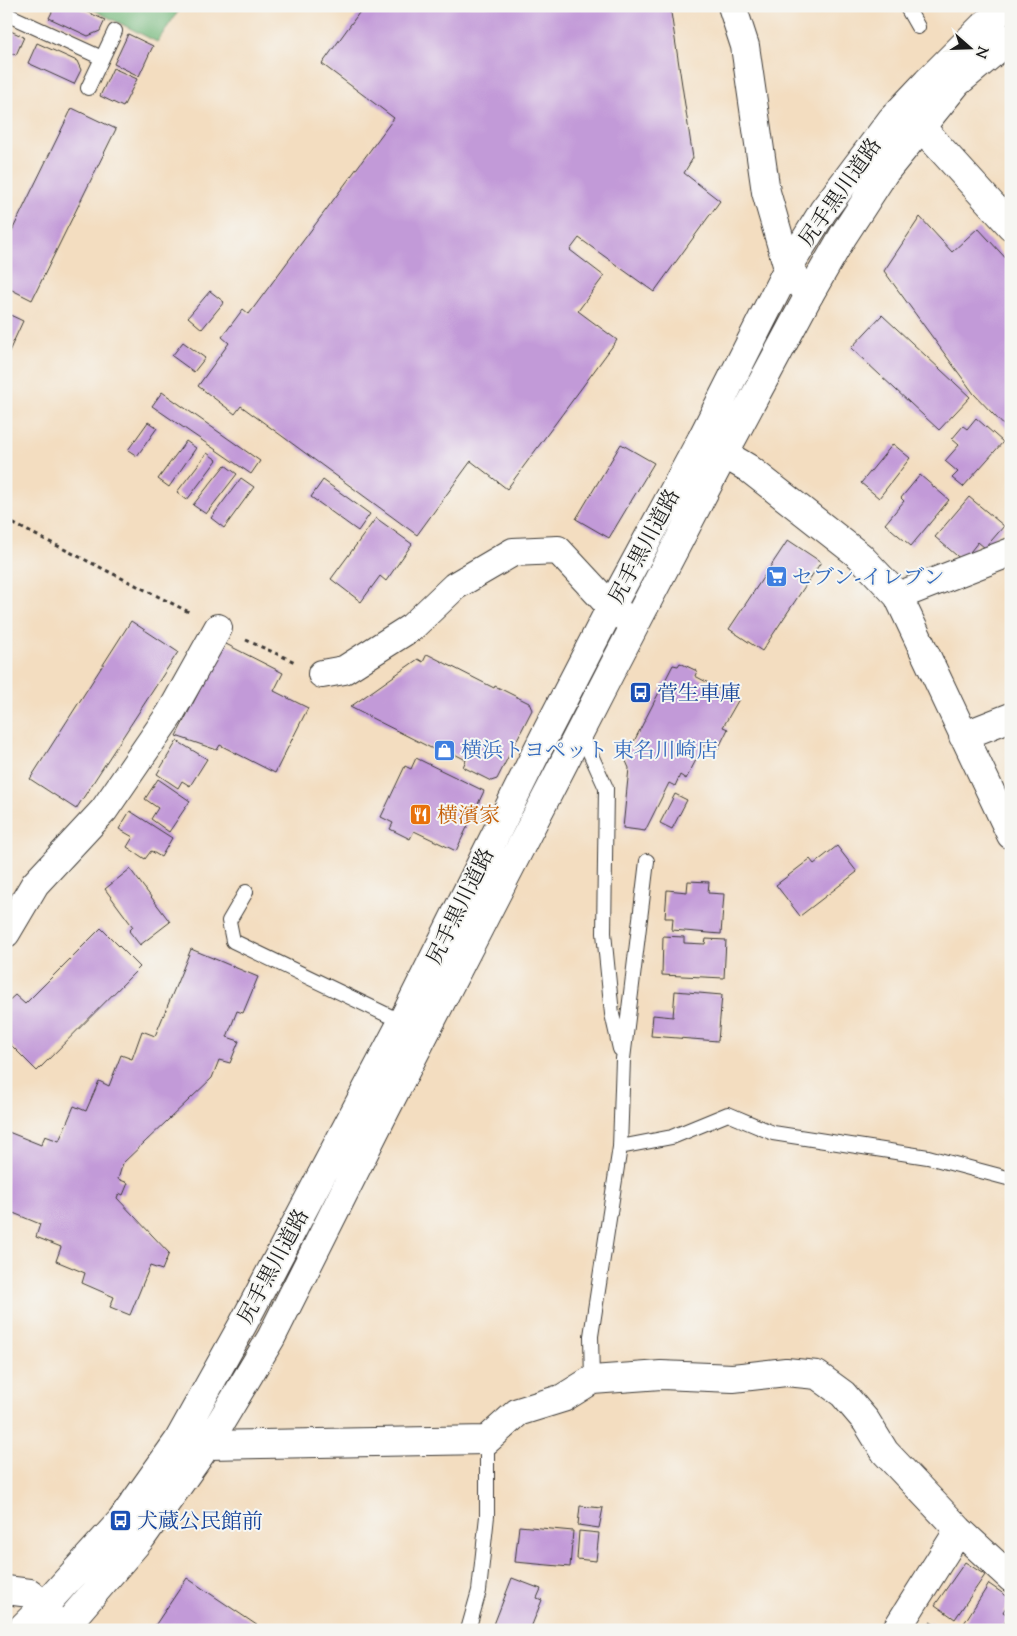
<svg xmlns="http://www.w3.org/2000/svg" width="1017" height="1636" viewBox="0 0 1017 1636" font-family="'Sorts Mill Goudy','Noto Serif JP',serif">
<style>
.forest{fill:#74b87b;stroke:#486a4c}
.building{fill:#c29ad8}
.lines{fill:none;stroke-linecap:round;stroke-linejoin:round}
.service-casing{stroke:#3c3935;stroke-width:16}
.minor-casing{stroke:#3c3935;stroke-width:30}
.primary-casing{stroke:#3c3935;stroke-width:30}
.path{stroke:#3c3935;stroke-width:3;stroke-dasharray:4 4;stroke-linecap:butt}
.service{stroke:#fff;stroke-width:14}
.minor{stroke:#fff;stroke-width:28}
.primary{stroke:#fff;stroke-width:28}
.labels{text-anchor:middle;stroke-width:4;stroke-linejoin:round;paint-order:stroke}
.street-label{font-size:21px;fill:#1c1c1c;stroke:#f6f6f2}
.shop-label{font-size:21px;fill:#366cbe;stroke:#f6f6f2;text-anchor:start}
.transit-label{font-size:21px;fill:#164399;stroke:#f6f6f2;text-anchor:start}
.food-label{font-size:21px;fill:#c56008;stroke:#f6f6f2;text-anchor:start}
</style>
<rect width="100%" height="100%" fill="#f6f6f2"/>
<filter id="ink" filterUnits="userSpaceOnUse"><feTurbulence type="fractalNoise" baseFrequency=".02" numOctaves="2"/><feDisplacementMap in="SourceGraphic" scale="10" xChannelSelector="R" yChannelSelector="G"/><feConvolveMatrix kernelMatrix="1 2 1 2 8 2 1 2 1" color-interpolation-filters="sRGB"/></filter>
<filter id="wash" filterUnits="userSpaceOnUse"><feTurbulence type="fractalNoise" baseFrequency=".0096" numOctaves="4" result="noise"/><feDisplacementMap in="SourceGraphic" scale="20" xChannelSelector="R" yChannelSelector="G"/><feGaussianBlur stdDeviation="1.12" result="paint"/><feColorMatrix in="noise" values="0 0 0 0 0 0 0 0 0 0 0 0 0 0 0 0 0 1.4 0 .05"/><feComposite in="paint" operator="in"/></filter>
<g filter="url(#wash)">
<rect width="100%" height="100%" fill="#f3ddc0"/>
<path class="forest" d="M 86,6 L 182,6 L 157,42 Z"/>
<g id="blocks">
<path class="building" d="M 55,6 L 74,6 L 105,20 L 100,31 L 88,36 L 49,18 Z
M 364,6 L 670,6 L 693,158 L 684,173 L 720,201 L 654,292 L 579,238 L 570,250 L 604,276 L 578,311 L 617,340 L 507,489 L 471,461 L 417,535 L 241,406 L 235,414 L 198,386 L 229,343 L 222,337 L 243,309 L 249,314 L 394,118 L 322,64 Z
M 6,29 L 24,37 L 16,55 L 6,51 Z
M 128,34 L 153,46 L 139,76 L 114,64 Z
M 37,43 L 77,61 L 81,70 L 74,84 L 28,63 Z
M 113,68 L 137,79 L 123,107 L 100,96 Z
M 72,108 L 116,129 L 32,300 L 6,287 L 6,243 Z
M 920,217 L 952,252 L 978,228 L 1011,264 L 1011,350 L 1006,355 L 1011,360 L 1011,433 L 974,394 L 884,271 Z
M 210,291 L 224,302 L 202,329 L 188,317 Z
M 6,313 L 23,321 L 6,358 Z
M 882,315 L 970,397 L 939,430 L 851,348 Z
M 183,342 L 205,358 L 194,372 L 172,356 Z
M 162,392 L 260,461 L 251,474 L 152,406 Z
M 976,418 L 1003,442 L 963,487 L 952,478 L 958,472 L 945,461 L 959,445 L 952,439 L 963,426 L 967,429 Z
M 148,422 L 157,428 L 137,456 L 128,450 Z
M 186,441 L 196,448 L 169,487 L 158,479 Z
M 621,444 L 654,463 L 609,538 L 576,519 Z
M 893,444 L 910,458 L 879,498 L 861,483 Z
M 207,453 L 217,460 L 187,500 L 177,492 Z
M 225,465 L 237,474 L 206,514 L 193,505 Z
M 920,475 L 949,500 L 911,546 L 885,524 L 904,501 L 901,498 Z
M 241,478 L 254,487 L 224,528 L 211,518 Z
M 323,480 L 370,514 L 358,531 L 311,497 Z
M 969,497 L 1004,526 L 985,548 L 978,542 L 963,561 L 935,537 Z
M 376,518 L 412,544 L 386,581 L 380,576 L 361,602 L 331,579 Z
M 788,540 L 821,562 L 762,651 L 729,629 Z
M 131,621 L 178,652 L 76,809 L 30,779 Z
M 224,643 L 283,673 L 274,691 L 308,708 L 275,773 L 220,745 L 217,750 L 176,736 Z
M 427,654 L 494,688 L 495,686 L 529,703 L 532,710 L 497,779 L 491,781 L 463,767 L 466,760 L 435,744 L 433,749 L 350,707 L 418,659 L 423,662 Z
M 680,663 L 697,671 L 695,676 L 739,699 L 723,727 L 728,729 L 718,749 L 705,743 L 686,779 L 680,775 L 675,786 L 669,783 L 645,831 L 623,828 L 629,768 L 625,759 L 673,665 L 678,666 Z
M 177,741 L 207,759 L 190,786 L 182,781 L 178,788 L 157,774 Z
M 416,758 L 484,791 L 456,851 L 414,831 L 410,839 L 390,829 L 393,823 L 381,817 L 405,766 L 411,769 Z
M 158,779 L 190,801 L 169,832 L 151,819 L 158,808 L 145,799 Z
M 675,794 L 687,800 L 672,829 L 660,823 Z
M 130,811 L 172,838 L 161,857 L 151,851 L 145,859 L 127,847 L 133,837 L 119,829 Z
M 837,846 L 857,872 L 800,916 L 776,885 L 810,859 L 814,864 Z
M 130,869 L 170,922 L 140,945 L 129,931 L 133,927 L 105,889 Z
M 688,881 L 709,882 L 708,893 L 724,894 L 721,934 L 672,930 L 673,918 L 665,918 L 667,890 L 687,892 Z
M 101,928 L 140,967 L 37,1071 L 6,1040 L 6,1003 L 15,995 L 25,1004 Z
M 663,936 L 684,937 L 684,943 L 705,944 L 706,939 L 726,940 L 724,978 L 662,975 Z
M 191,949 L 258,977 L 243,1013 L 237,1011 L 227,1037 L 239,1041 L 230,1063 L 219,1060 L 212,1078 L 123,1163 L 118,1179 L 128,1183 L 123,1195 L 119,1193 L 117,1198 L 169,1253 L 162,1270 L 150,1266 L 130,1315 L 110,1307 L 114,1297 L 82,1283 L 85,1273 L 56,1261 L 61,1247 L 36,1237 L 40,1224 L 6,1210 L 6,1131 L 41,1145 L 45,1136 L 59,1141 L 74,1106 L 86,1111 L 99,1081 L 109,1086 L 121,1055 L 132,1059 L 142,1031 L 155,1036 Z
M 675,991 L 722,995 L 718,1041 L 651,1036 L 653,1015 L 673,1017 Z
M 580,1506 L 603,1508 L 599,1528 L 578,1525 Z
M 519,1526 L 573,1531 L 570,1567 L 515,1562 Z
M 579,1531 L 599,1533 L 596,1561 L 577,1559 Z
M 965,1562 L 985,1575 L 955,1619 L 935,1605 Z
M 187,1578 L 264,1630 L 152,1630 Z
M 512,1578 L 541,1589 L 537,1598 L 542,1600 L 530,1630 L 500,1630 L 493,1627 Z
M 989,1584 L 1011,1599 L 1003,1612 L 1009,1616 L 1001,1630 L 963,1630 L 961,1628 Z
M 930,1622 L 944,1630 L 925,1630 Z"/>
</g>
</g>
<g filter="url(#ink)">
<use href="#blocks" fill-opacity="0" stroke="#3c3935" stroke-width="1"/>
<g class="lines">
<defs>
<path id="service" d="M 906,6 L 918,27
M 6,14 L 102,58
M 88,88 L 115,31
M 580,731 L 606,788 L 604,933 L 612,1014 L 620,1049
M 246,892 L 229,921 L 233,941 L 402,1022
M 620,1147 L 672,1137 L 728,1114 L 773,1133 L 928,1157 L 1011,1179
M 592,1380 L 591,1336 L 620,1147 L 623,1059 L 647,861
M 468,1630 L 479,1591 L 487,1516 L 487,1440"/>
<path id="minor" d="M 732,6 L 745,46 L 766,192 L 788,268 L 809,295
M 921,127 L 1011,226
M 704,442 L 748,468 L 860,556 L 898,596 L 1011,835
M 898,596 L 1011,552
M 322,674 L 344,670 L 412,627 L 455,586 L 513,552 L 558,550 L 611,607 L 629,620
M 963,736 L 1011,717
M 6,933 L 35,884 L 104,810 L 170,714 L 218,628
M 207,1445 L 487,1440 L 518,1412 L 563,1398 L 592,1380 L 661,1375 L 733,1378 L 786,1372 L 817,1375 L 843,1394 L 866,1421 L 885,1452 L 959,1530 L 1011,1578
M 6,1590 L 30,1593 L 44,1606 L 59,1630
M 896,1630 L 959,1530"/>
<path id="primary" d="M 20,1630 L 44,1606 L 121,1521 L 178,1441 L 243,1324 L 402,1022 L 547,731 L 611,607 L 701,440 L 788,268 L 823,211 L 892,119 L 927,82 L 983,26 L 1007,6
M 62,1630 L 142,1537 L 207,1445 L 271,1338 L 385,1111 L 610,673 L 724,454 L 809,295 L 843,236 L 884,173 L 957,83 L 1011,38"/>
</defs>
<use href="#service" class="service-casing"/>
<use href="#minor" class="minor-casing"/>
<use href="#primary" class="primary-casing"/>
<path class="path" d="M 6,520 L 191,613
M 246,640 L 295,662"/>
<use href="#service" class="service"/>
<use href="#minor" class="minor"/>
<use href="#primary" class="primary"/>
</g>
</g>
<defs>
<symbol id="supermarket-square" viewBox="-11 -11 22 22"><rect x="-9" y="-9" width="18" height="18" rx="4" fill="#3f7fe0" stroke="#f6f6f2"/><path d="M-6-5.5h2.5l.6 2H6L4.5 2H-2.5L-4.4-4H-6ZM-1.5 3.2a1.3 1.3 0 1 0 .1 0ZM3 3.2a1.3 1.3 0 1 0 .1 0Z" fill="#fff"/></symbol>
<symbol id="bus-square" viewBox="-11 -11 22 22"><rect x="-9" y="-9" width="18" height="18" rx="4" fill="#1a4fb4" stroke="#f6f6f2"/><path d="M-5-6H5V4H4V6H2V4H-2V6H-4V4H-5ZM-3.5-4V0h7V-4ZM-3.5 1.2v1.5H-2V1.2ZM2 1.2v1.5H3.5V1.2Z" fill="#fff"/></symbol>
<symbol id="shop-square" viewBox="-11 -11 22 22"><rect x="-9" y="-9" width="18" height="18" rx="4" fill="#3f7fe0" stroke="#f6f6f2"/><path d="M-5-2.5h2.3a2.7 3.5 0 0 1 5.4 0H5L5.5 6h-11ZM-1.5-2.5h3a1.5 2.3 0 0 0-3 0Z" fill="#fff"/></symbol>
<symbol id="restaurant-square" viewBox="-11 -11 22 22"><rect x="-9" y="-9" width="18" height="18" rx="4" fill="#e8710a" stroke="#f6f6f2"/><path d="M-5-6h1v4h1v-4h1v4h1v-4h1v5L-1.5 .5V6h-2V.5L-5-1ZM5-6V6H3V1.5H1.5Q1.5-4 5-6Z" fill="#fff"/></symbol>
</defs>
<g fill-rule="evenodd">
<use href="#supermarket-square" x="764" y="564" width="25" height="25"/>
<use href="#bus-square" x="628" y="680" width="25" height="25"/>
<use href="#shop-square" x="432" y="738" width="25" height="25"/>
<use href="#restaurant-square" x="408" y="802" width="25" height="25"/>
<use href="#bus-square" x="108" y="1508" width="25" height="25"/>
</g>
<g class="labels">
<g class="street-label">
<text transform="translate(840 192) rotate(-55)" y="7">尻手黒川道路</text>
<text transform="translate(644 546) rotate(-62)" y="7">尻手黒川道路</text>
<text transform="translate(460 906) rotate(-64)" y="7">尻手黒川道路</text>
<text transform="translate(273 1266) rotate(-62)" y="7">尻手黒川道路</text>
</g>
<g class="shop-label">
<text x="792" y="584">セブン-イレブン</text>
<text x="461" y="757">横浜トヨペット 東名川崎店</text>
</g>
<g class="transit-label">
<text x="657" y="700">菅生車庫</text>
<text x="137" y="1528">犬蔵公民館前</text>
</g>
<g class="food-label">
<text x="437" y="822">横濱家</text>
</g>
</g>
<rect width="1017" height="1636" fill="none" stroke="#f6f6f2" stroke-width="25"/>
<g transform="translate(970 48) rotate(110)" stroke="#f6f6f2" stroke-width="4" paint-order="stroke">
<path d="M0-4L9 19L0 12L-9 19Z" fill="#1c1c1c"/>
<text y="-8" font-size="14" font-weight="bold" text-anchor="middle" fill="#1c1c1c">N</text>
</g>
</svg>
